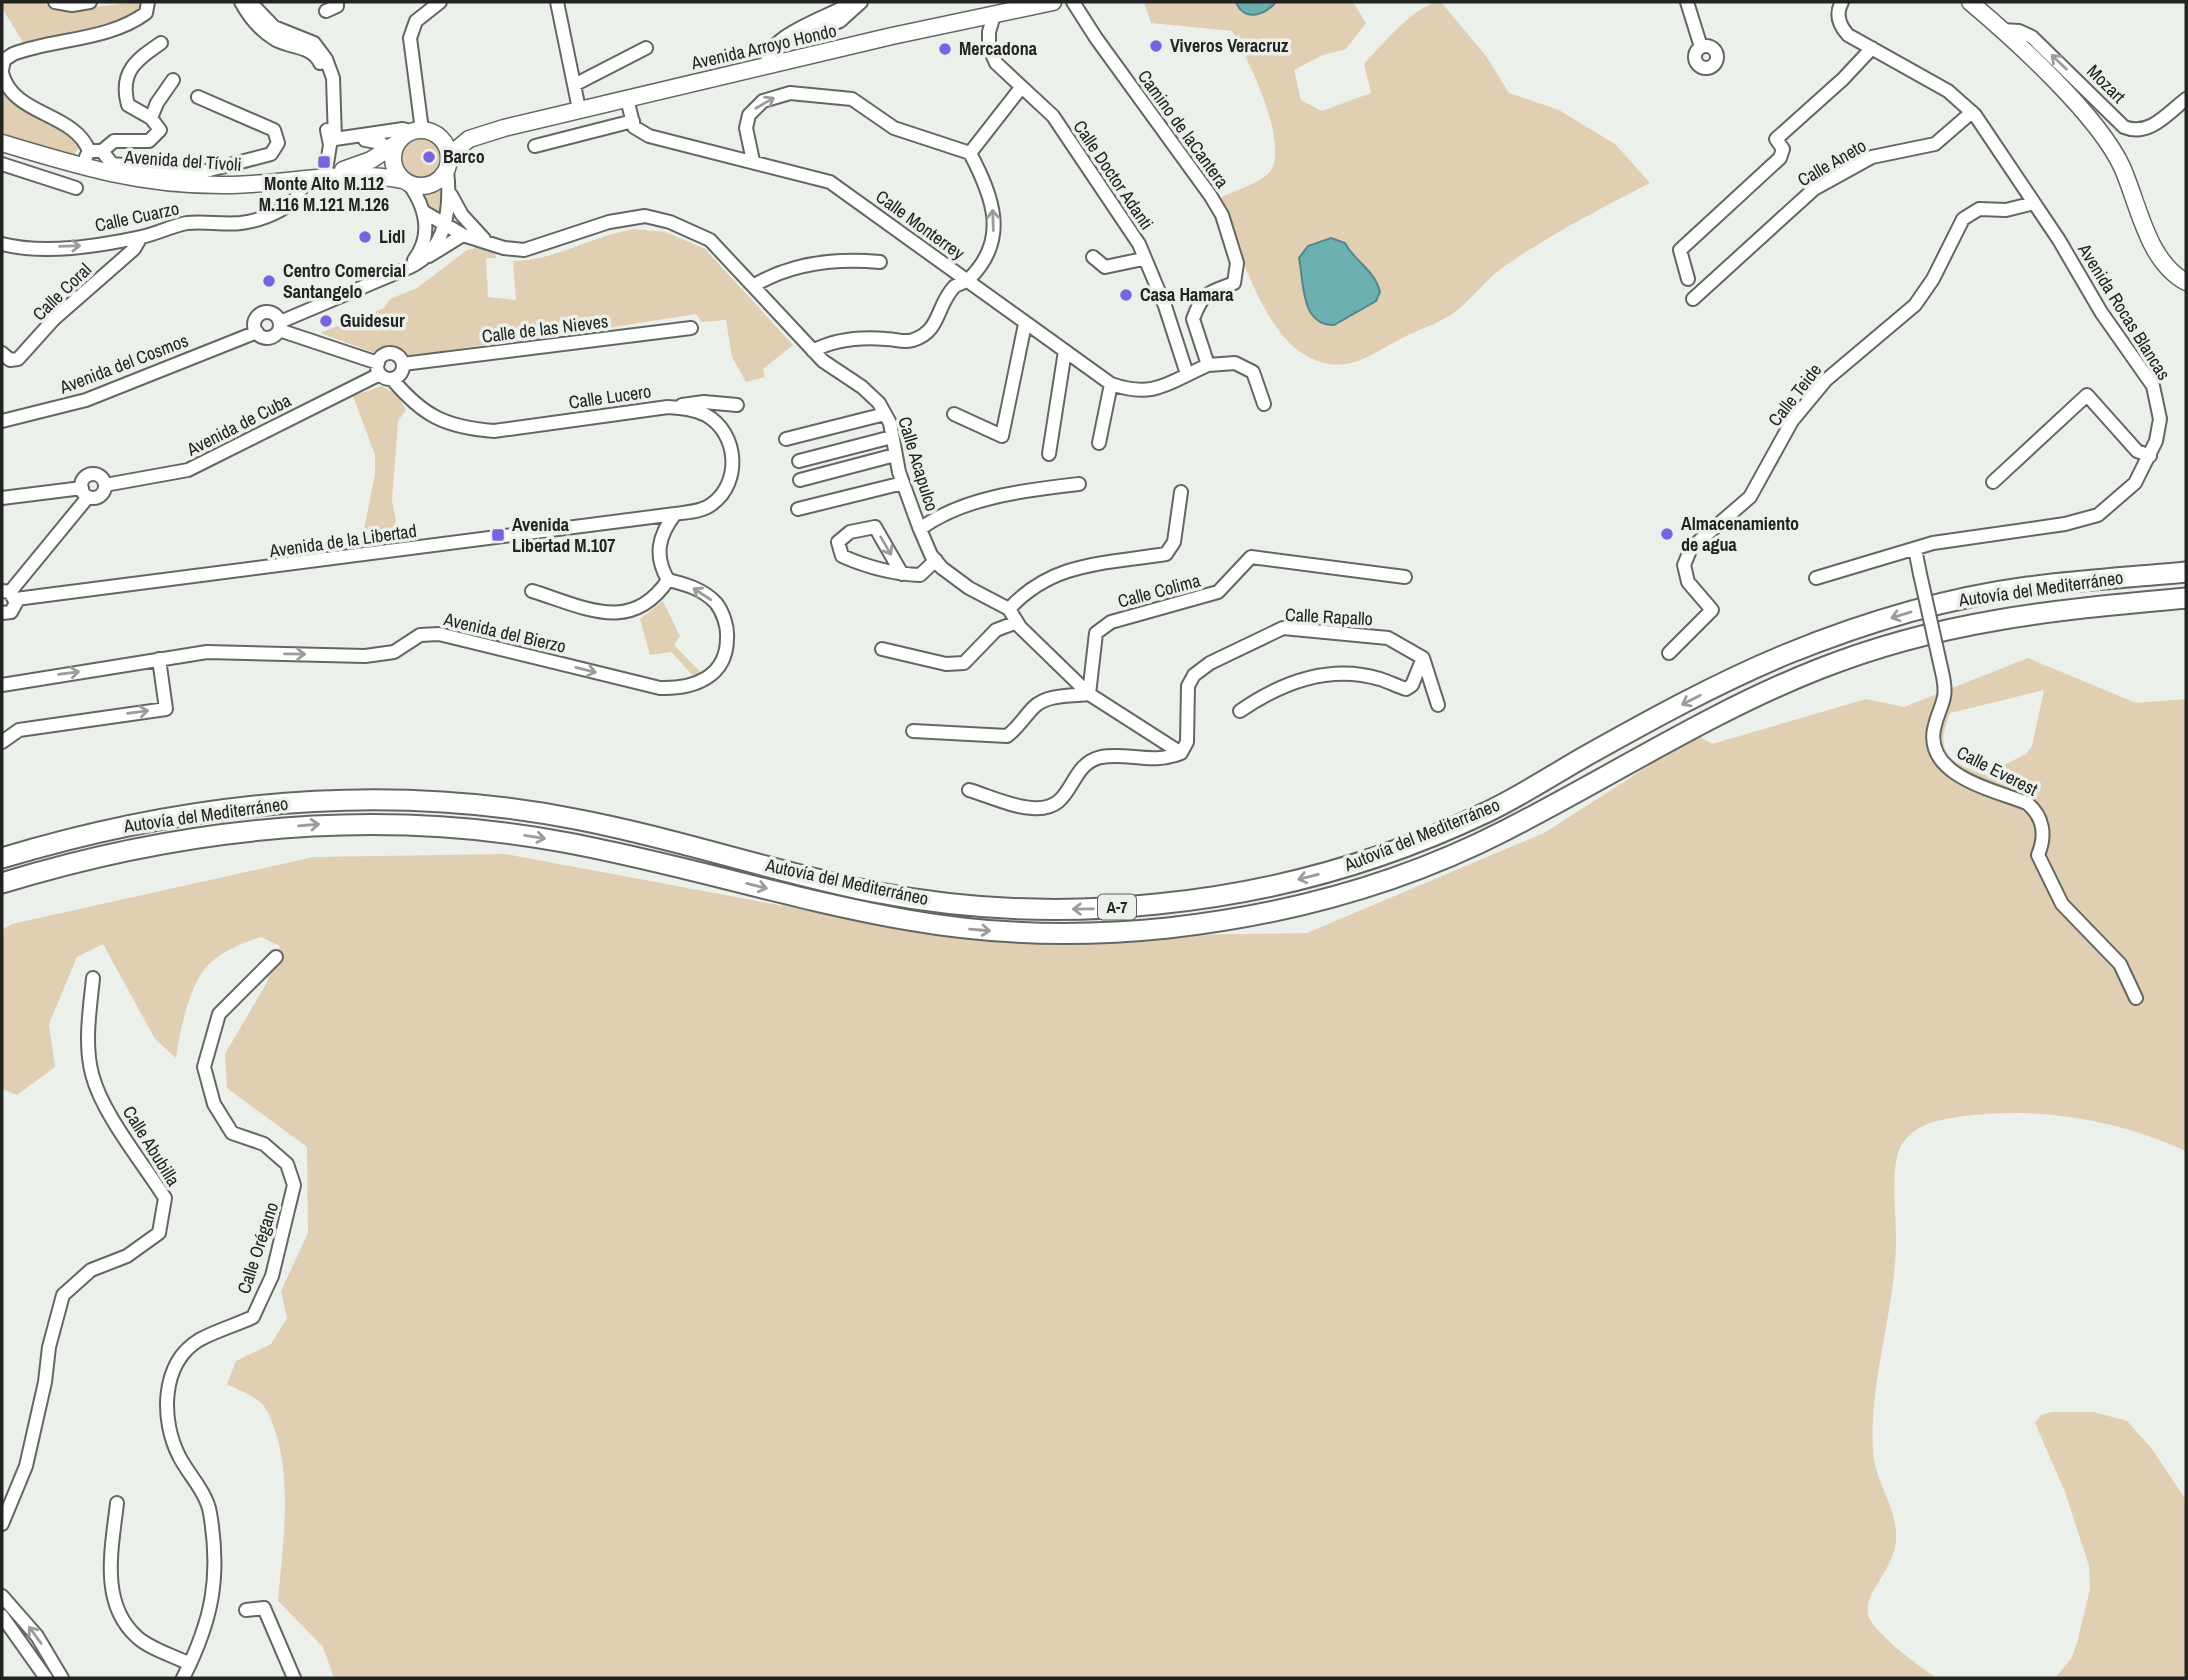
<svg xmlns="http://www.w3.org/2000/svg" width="2188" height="1680" viewBox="0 0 2188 1680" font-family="'Archivo Narrow',sans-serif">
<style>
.green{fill:#e0cfb3;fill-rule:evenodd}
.water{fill:#6db0b2;stroke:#568687;stroke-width:2}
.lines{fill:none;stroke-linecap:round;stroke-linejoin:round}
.minor-casing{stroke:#636762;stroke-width:16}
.major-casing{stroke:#636762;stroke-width:19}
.highway-casing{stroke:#636762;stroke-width:23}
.minor{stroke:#fff;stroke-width:12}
.major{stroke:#fff;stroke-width:16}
.highway{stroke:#fff;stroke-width:19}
.minor-bridge-casing{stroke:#636762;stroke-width:16;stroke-linecap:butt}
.minor-bridge{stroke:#fff;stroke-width:12}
.oneway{stroke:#9c9c9c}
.poi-dot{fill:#7964df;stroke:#ecf0ea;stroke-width:2.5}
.labels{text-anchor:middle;stroke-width:7;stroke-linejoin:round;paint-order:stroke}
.shield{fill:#ecf0ea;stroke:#5f615e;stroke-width:2}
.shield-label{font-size:16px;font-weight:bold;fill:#222422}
.poi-label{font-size:18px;font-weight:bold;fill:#222422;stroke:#ecf0ea;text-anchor:start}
.street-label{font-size:18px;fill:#222422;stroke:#ecf0ea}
</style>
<rect width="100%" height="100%" fill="#ecf0ea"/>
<path class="green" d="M 2,2 L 38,2 L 65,10 L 139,2 L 141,10 L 111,25 L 24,44 L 2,8 Z
M 1144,2 L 1353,2 L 1366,23 L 1346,49 L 1323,55 L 1294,70 L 1301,100 L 1322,111 L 1371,93 L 1364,64 C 1381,46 1417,2 1441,2 L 1486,56 L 1509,93 L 1559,110 L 1615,144 L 1650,183 C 1601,208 1552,234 1506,265 C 1487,278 1473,298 1455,312 C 1442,322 1423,328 1408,335 C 1371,353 1347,379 1305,355 C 1261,329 1238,244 1218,199 C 1233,191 1255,185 1268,174 C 1293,150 1247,56 1232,31 L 1151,23 Z
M 2,84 L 83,142 L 71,159 L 2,138 Z
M400 158a21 21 0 1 1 42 0a21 21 0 1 1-42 0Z
M 445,185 L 442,219 L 429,209 L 421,194 L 435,193 Z
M 635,229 L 666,232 L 705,249 L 793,345 L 763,369 L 765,377 L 746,382 L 732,357 L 726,320 L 701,322 L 696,314 L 538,339 L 498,335 L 489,344 L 405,357 C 397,349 387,345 378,354 L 320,333 L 384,308 L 390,299 L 417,288 L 467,250 L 483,246 L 495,249 L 496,258 L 486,258 L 488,297 L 516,300 L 513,261 C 555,261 593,235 635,229 Z
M 382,386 L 397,395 L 406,410 L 398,421 L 392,501 L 396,520 L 389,540 L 361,544 L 375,474 L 375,455 L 353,396 Z
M 663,601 L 680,636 L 674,645 L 703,675 L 696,679 L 671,652 L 650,655 L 640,619 Z
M 2028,658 L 2136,703 L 2186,699 L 2186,1151 C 2115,1119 2042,1107 1965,1116 C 1941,1119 1914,1123 1901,1146 C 1889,1169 1897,1220 1896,1246 C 1894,1315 1869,1382 1873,1450 C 1874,1479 1894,1503 1896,1531 C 1900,1566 1864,1589 1868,1614 C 1870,1630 1922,1669 1937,1678 L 334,1678 L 323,1647 L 278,1601 C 283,1542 296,1459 264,1406 C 258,1397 237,1390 227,1384 L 236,1361 L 271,1344 L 287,1318 L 281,1291 L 308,1233 L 307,1147 L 227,1088 L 225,1054 L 266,984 L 280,946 L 261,937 C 240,944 214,954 201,974 C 188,994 179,1034 176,1058 L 155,1039 L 103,944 L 77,957 L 49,1024 L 55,1067 L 17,1095 L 2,1089 L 2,930 L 12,924 L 314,857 L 505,854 L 961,939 L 1307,933 L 1544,833 L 1697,735 L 1712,744 L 1866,699 L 1904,707 ZM 2044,690 L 2032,746 L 2026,754 L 1984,775 C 1948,761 1934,753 1950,713 Z
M 2052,1412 L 2094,1412 L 2127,1421 L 2152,1449 L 2186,1500 L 2186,1678 L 2055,1678 L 2071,1659 L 2077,1643 L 2090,1589 L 2089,1566 L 2065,1492 L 2035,1423 L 2041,1415 Z"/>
<path class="water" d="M 1236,2 L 1276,2 C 1264,16 1244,22 1236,2 Z
M 1331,238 L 1345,243 C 1354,261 1375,270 1380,292 L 1376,301 L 1334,325 C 1300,325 1304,282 1299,258 L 1308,246 Z"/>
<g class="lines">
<defs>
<path id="minor" d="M 55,2 L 72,5 L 90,2
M 241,2 C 249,17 261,31 276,40 C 291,48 313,46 320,63
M 250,2 L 274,27 L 314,43 L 326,59 L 333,78 L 335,139 L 403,129 L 412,132
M 557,2 L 579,109
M 1687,2 L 1701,47
M 326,11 L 337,6 L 337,2
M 994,15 L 989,32 L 989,47 L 996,63 L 1053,116 L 1139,244 L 1165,306 L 1187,374
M 2002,30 L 2019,31 L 2032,37 L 2124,127 C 2149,137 2167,114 2186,99
M 813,32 L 840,21 L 861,2
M1695 57a11 11 0 1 1 22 0a11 11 0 1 1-22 0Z
M 768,66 C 760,39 824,18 844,7 L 847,2
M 2,70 L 4,60 L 13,54 C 56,38 108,41 146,13 L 148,2
M 2,73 C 13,116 74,112 89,151 L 86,157
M 574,85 L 646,48
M 627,99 L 634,127 L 649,136 L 830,182 L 1111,384 C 1155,399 1169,382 1208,365 L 1193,319 C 1203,291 1209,293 1234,283 L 1237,263 L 1222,215 L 1210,195 L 1096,38 L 1073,2
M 151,118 L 157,103 L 173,80
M 422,130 L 410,38 L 416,21 L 440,2
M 365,140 L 381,143 L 393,157
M 535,146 L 633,121
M 89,151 L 102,151 L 114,141 L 149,141 L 160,130 L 151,118 L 128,105 C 119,72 136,60 161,43
M 102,151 L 112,164 L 202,172 L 271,154 L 278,143 L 274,130 L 198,97
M 753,161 L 746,128 L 749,115 L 763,101 L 790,93 L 852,99 L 894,128 L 970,153
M 2,164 L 76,188
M 325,176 L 330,145 L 327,130
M 409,184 C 426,208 433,235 414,260
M 451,195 L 462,215 L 484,239
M 424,212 L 463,235 L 504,248 L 524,250 L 609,222 L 645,216 L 670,222 L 710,240 L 823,361 L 862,387 L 879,403 L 890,423 L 899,472 L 919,527 L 931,555 L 942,568 L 969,588 L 1009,609 L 1020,627 L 1089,694 L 1181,753
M 2,244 C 45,255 98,246 141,237 C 156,234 171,226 187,223 C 205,221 223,225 241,223 C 262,220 303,207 302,180
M 429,256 L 463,235
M 1093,257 L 1105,267 L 1143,259
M 1688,279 L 1680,250 L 1780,158 L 1783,149 L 1776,139 L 1843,79 L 1872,48
M 753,286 C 791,263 837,258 880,262
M 1693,299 L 1814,189 L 1872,157 L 1935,144 L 1972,112
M254 325a13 13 0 1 1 26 0a13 13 0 1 1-26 0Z
M 280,322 L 410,267 C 448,249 451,206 447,170
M 279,330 L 378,363
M 813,351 C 835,339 861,337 886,339 C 895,339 905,343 913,340 C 941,331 936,306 954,287 C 957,284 964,283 968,280 C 1010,240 993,197 970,153 L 1020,89
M 2,353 L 10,360 L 18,359 L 54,319 L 134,249 L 141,237
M377 366a13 13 0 1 1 26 0a13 13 0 1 1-26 0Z
M 403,364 L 691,328
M 1208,365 L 1235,363 L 1253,372 L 1264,404
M 682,405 L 704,402 L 737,405
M 954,414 L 1002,436 L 1025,324
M 2,421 L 86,400 L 257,332
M 786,439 L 885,414
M 1099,443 L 1111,384
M 1049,454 L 1065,351
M 799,461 L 892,437
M81 486a12 12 0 1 1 24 0a12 12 0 1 1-24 0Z
M 800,480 L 895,455
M 1993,482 L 2087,395 L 2137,451 L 2150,456
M 105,485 L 188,470 L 380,374
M 2,498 L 82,488
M 798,509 L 903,483
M 920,529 C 963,497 1026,490 1079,484
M 1915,549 L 1920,574
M 902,574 L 875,527 L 850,532 L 838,542 L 842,556 C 867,567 892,574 920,575 L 936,560
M 1816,578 L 1933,543 L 2065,524 L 2098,515 L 2135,483 L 2156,441 L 2160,419 L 2153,386 L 2101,312 L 2059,240 L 1975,115 L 1948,91 L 1848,35 C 1839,25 1835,14 1842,2
M 2,591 L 10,592 L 16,603 L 11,612 L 2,613
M 532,591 C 584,607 631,635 668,580
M 10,592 L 88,497
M 16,599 L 675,514 C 687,512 702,512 712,504 C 742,482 738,433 706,415 C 694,409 681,408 668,407 L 494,431 C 445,427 423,416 392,379
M 1009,609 C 1053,561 1105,564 1166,554 L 1174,542 L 1181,492
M 882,649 L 946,664 L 964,663 L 996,630 L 1017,622
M 1669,653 L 1712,610 L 1688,582 L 1684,565 L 1691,548 L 1750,497 L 1792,421 L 1826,380 L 1915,305 L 1933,279 L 1963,219 L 1979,209 L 2006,210 L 2034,203
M 1423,658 L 1438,705
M 1942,672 C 1949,702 1940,702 1934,729 C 1925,776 1994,790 2027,803 C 2044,817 2046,836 2038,855 L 2062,904 L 2120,964 L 2136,998
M 2,685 L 207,652 L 365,656 L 394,652 L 420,635 L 439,634 L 660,688 C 694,689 727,677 727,638 C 728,627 723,612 716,603 C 703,589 685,584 668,580 C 654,556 658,536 675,514
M 1240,711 C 1282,682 1330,664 1380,679 C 1389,682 1397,686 1406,689 L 1412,685 L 1423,658
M 913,731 L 1007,736 C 1018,728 1024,717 1034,707 C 1047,694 1072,696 1089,694 L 1096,633 L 1111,622 L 1218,592 L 1251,557 L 1405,577
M 2,742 L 19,730 L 166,709 L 159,659
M 1181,753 L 1187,742 L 1188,686 L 1194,675 L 1210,663 L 1283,628 L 1388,638 L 1423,658
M 969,790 C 989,796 1012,807 1032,808 C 1076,812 1066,765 1101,757 C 1129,752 1152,765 1181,753
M 117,1503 C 112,1548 99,1603 137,1637 C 150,1649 174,1656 190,1664
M 2,1524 L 26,1466 L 45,1382 L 49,1347 L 63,1295 L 91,1270 L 127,1256 L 159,1233 L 165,1198 C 143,1163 102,1114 92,1074 C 84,1043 90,1009 93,978
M 2,1596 L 37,1636 L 62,1678
M 246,1610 L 264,1608 L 294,1678
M 2,1616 L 46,1678
M 183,1678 C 212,1621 221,1577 210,1513 C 207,1493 188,1474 179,1456 C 161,1421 160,1364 199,1340 C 215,1331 236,1325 253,1317 L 272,1276 L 294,1185 L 287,1164 L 264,1144 L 232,1133 L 214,1104 L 204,1067 L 219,1014 L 276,957"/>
<path id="major" d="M 1970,2 C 2015,40 2098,115 2122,167 C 2139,205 2147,261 2186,282
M393 158a28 28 0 1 1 56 0a28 28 0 1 1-56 0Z
M 2,143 C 78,166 140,185 221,185 C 282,186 342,168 402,180
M 449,156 L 469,139 L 504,128 L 892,36 L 1053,2
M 343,170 L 371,160 L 397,143"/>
<path id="highway" d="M 2,858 C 188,802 383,781 575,819 C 676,838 773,872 874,892 C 967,910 1063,914 1157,904 C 1270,893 1382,862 1485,813 C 1519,797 1551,776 1584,757 C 1650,720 1717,683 1787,654 C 1863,623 1946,598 2028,587 C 2080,580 2133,577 2186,572
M 2,883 C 185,827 374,807 563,842 C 679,863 792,900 908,920 C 993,935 1082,937 1168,928 C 1285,915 1401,884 1506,830 C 1610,777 1710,712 1819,669 C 1942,620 2056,610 2186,598"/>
</defs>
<use href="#minor" class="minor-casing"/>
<use href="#major" class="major-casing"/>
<use href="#highway" class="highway-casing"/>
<use href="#minor" class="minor"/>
<use href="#major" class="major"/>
<use href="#highway" class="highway"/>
<defs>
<path id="minor-bridge" d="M 1920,574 L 1942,672"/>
</defs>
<use href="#minor-bridge" class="minor-bridge-casing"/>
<use href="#minor-bridge" class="minor-bridge"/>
</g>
<defs><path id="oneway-shaft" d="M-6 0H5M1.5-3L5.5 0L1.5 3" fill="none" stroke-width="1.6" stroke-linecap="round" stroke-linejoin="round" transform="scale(1.75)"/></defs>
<g class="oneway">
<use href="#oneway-shaft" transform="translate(2059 62) rotate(-136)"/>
<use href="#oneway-shaft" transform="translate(765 103) rotate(-30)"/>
<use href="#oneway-shaft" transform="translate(993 220) rotate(-92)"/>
<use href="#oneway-shaft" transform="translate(70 246) rotate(-2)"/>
<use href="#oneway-shaft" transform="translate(886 546) rotate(60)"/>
<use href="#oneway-shaft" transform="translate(702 594) rotate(-147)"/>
<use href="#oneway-shaft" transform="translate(1901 615) rotate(163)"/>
<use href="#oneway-shaft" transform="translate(295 654) rotate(1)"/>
<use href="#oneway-shaft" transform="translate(586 670) rotate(14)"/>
<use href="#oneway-shaft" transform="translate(69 673) rotate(-8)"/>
<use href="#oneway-shaft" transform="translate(1691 700) rotate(153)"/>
<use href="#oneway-shaft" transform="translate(138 712) rotate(-7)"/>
<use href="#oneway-shaft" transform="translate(309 825) rotate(-5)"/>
<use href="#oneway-shaft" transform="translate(535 837) rotate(9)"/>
<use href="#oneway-shaft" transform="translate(1308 877) rotate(166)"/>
<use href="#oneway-shaft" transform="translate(757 886) rotate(14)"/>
<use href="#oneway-shaft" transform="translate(1083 909) rotate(179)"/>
<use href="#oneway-shaft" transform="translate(980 930) rotate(5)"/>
<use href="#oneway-shaft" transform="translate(35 1635) rotate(-126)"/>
</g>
<g class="poi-dot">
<circle cx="1156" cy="46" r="7"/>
<circle cx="945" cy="49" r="7"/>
<circle cx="429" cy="157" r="7"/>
<rect x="317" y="155" width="14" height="14" rx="3.5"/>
<circle cx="365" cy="237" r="7"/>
<circle cx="269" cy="281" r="7"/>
<circle cx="1126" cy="295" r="7"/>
<circle cx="326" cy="321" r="7"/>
<circle cx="1667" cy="534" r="7"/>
<rect x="491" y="528" width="14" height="14" rx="3.5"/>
</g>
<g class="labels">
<rect class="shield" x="1098" y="894.5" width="38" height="25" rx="5"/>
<g class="shield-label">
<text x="1117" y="913">A-7</text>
</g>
<g class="poi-label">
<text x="1170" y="52">Viveros Veracruz</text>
<text x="959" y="55">Mercadona</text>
<text x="443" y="163">Barco</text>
<text x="324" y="190" text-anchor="middle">Monte Alto M.112<tspan x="324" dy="21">M.116 M.121 M.126</tspan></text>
<text x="379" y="243">Lidl</text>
<text x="283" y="277">Centro Comercial<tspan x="283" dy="21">Santangelo</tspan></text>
<text x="1140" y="301">Casa Hamara</text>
<text x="340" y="327">Guidesur</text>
<text x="1681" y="530">Almacenamiento<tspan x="1681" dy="21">de agua</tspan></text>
<text x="512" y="531">Avenida<tspan x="512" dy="21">Libertad M.107</tspan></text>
</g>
<g class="street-label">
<text transform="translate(764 47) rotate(-13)" y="6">Avenida Arroyo Hondo</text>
<text transform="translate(2106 84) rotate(45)" y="6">Mozart</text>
<text transform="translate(1183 129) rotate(54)" y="6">Camino de laCantera</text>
<text transform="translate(183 161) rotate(4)" y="6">Avenida del Tívoli</text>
<text transform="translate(1832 163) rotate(-30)" y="6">Calle Aneto</text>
<text transform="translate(1113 175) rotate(56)" y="6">Calle Doctor Adanti</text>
<text transform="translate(137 217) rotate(-12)" y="6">Calle Cuarzo</text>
<text transform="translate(920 225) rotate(36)" y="6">Calle Monterrey</text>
<text transform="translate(62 292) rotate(-44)" y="6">Calle Coral</text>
<text transform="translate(2124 312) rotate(58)" y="6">Avenida Rocas Blancas</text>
<text transform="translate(545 329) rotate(-7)" y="6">Calle de las Nieves</text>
<text transform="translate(124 364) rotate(-21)" y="6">Avenida del Cosmos</text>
<text transform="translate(1795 395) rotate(-52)" y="6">Calle Teide</text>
<text transform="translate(610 397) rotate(-8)" y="6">Calle Lucero</text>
<text transform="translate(239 425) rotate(-27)" y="6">Avenida de Cuba</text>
<text transform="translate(918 464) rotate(73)" y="6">Calle Acapulco</text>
<text transform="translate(343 541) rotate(-8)" y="6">Avenida de la Libertad</text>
<text transform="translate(2041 589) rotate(-8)" y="6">Autovía del Mediterráneo</text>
<text transform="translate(1159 591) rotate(-15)" y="6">Calle Colima</text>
<text transform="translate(1329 617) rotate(3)" y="6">Calle Rapallo</text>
<text transform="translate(505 633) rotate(13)" y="6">Avenida del Bierzo</text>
<text transform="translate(1997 771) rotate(27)" y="6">Calle Everest</text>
<text transform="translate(206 815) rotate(-8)" y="6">Autovía del Mediterráneo</text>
<text transform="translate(1422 835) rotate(-22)" y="6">Autovía del Mediterráneo</text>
<text transform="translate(847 882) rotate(12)" y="6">Autovía del Mediterráneo</text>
<text transform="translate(151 1146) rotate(58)" y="6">Calle Abubilla</text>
<text transform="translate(258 1248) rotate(-72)" y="6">Calle Orégano</text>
</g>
</g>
<rect width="2188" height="1680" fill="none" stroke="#222422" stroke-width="7"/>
</svg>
